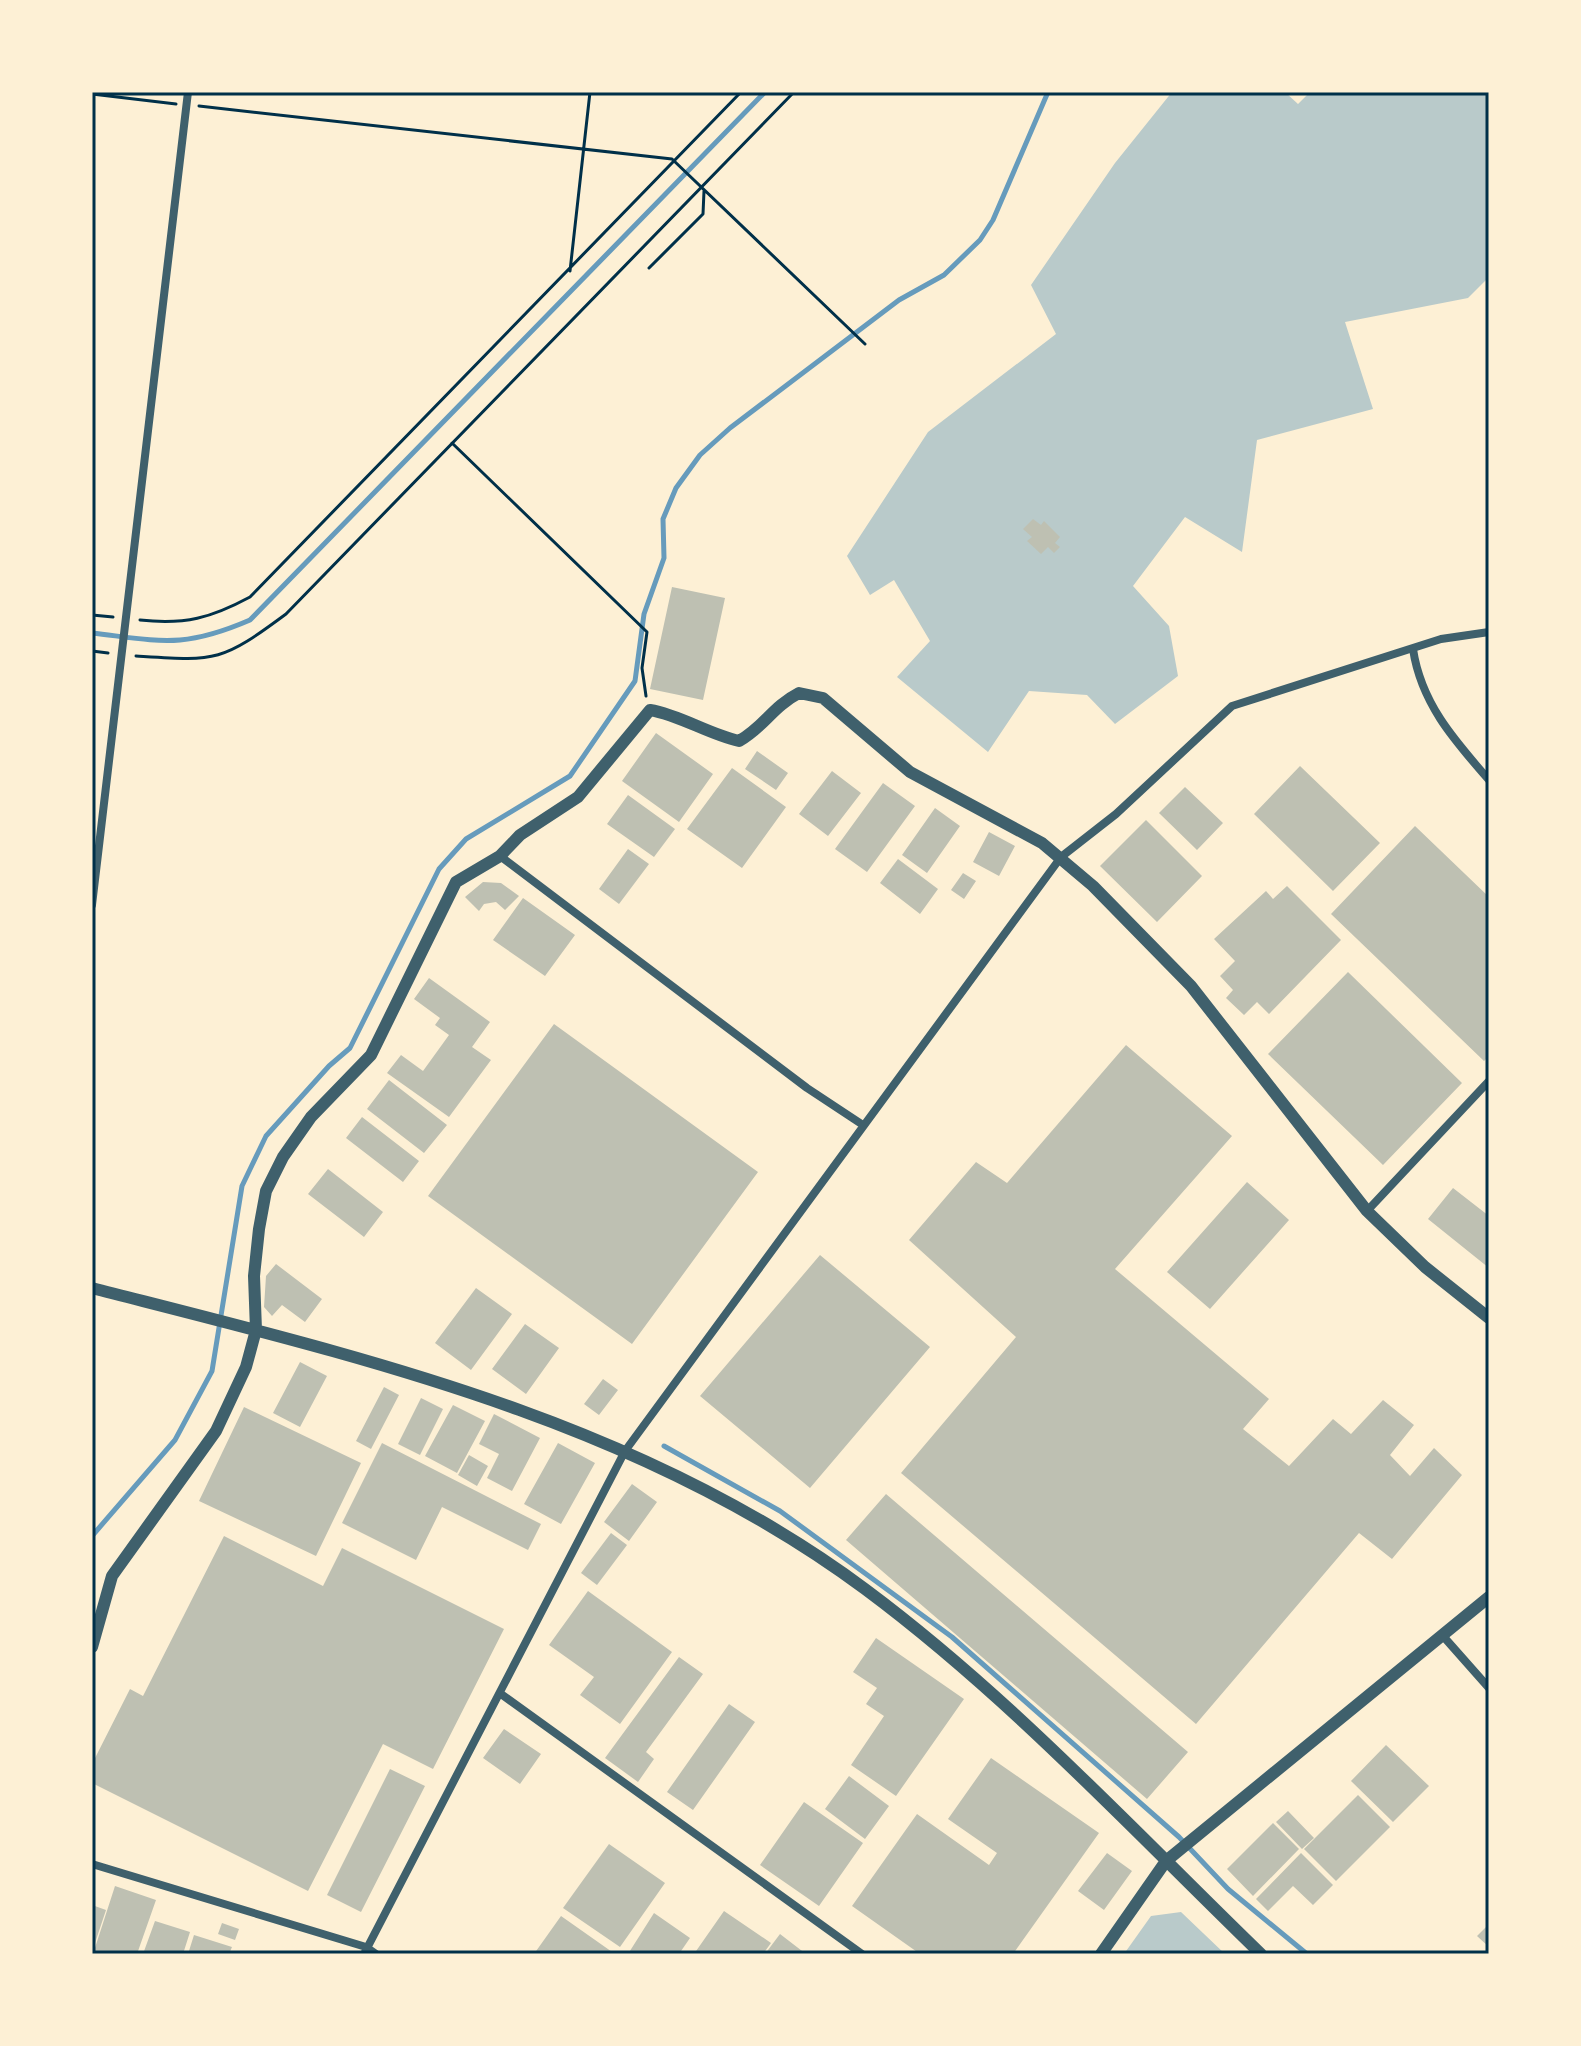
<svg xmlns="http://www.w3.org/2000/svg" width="1581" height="2046" viewBox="0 0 1581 2046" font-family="'DejaVu Sans',sans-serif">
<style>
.green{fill:#b9caca}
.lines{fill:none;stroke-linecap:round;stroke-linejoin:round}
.stream{stroke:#669bbc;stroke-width:5}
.building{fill:#bec0b2}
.path{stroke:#003049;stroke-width:3}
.minor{stroke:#3f606c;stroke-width:8}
.tertiary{stroke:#3f606c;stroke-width:12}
.neatline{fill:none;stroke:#003049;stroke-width:3}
</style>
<rect width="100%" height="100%" fill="#fdf0d5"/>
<path class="green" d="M 1172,92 L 1285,92 L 1298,104 L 1310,92 L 1489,92 L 1489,277 L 1468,298 L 1345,322 L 1373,409 L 1257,440 L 1242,552 L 1185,517 L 1133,586 L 1169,626 L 1178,676 L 1115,724 L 1087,695 L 1029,691 L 988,752 L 897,677 L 930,641 L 894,580 L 870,595 L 847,556 L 928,432 L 1056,334 L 1031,285 L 1115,163 Z
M 1181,1912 L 1225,1954 L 1124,1954 L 1151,1916 Z"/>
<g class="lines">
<path class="stream" d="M 92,633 C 161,641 183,649 250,620 L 765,92
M 664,1446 L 780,1511 L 952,1637 L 1179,1837 L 1228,1889 L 1307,1954
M 92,1536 L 175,1440 L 212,1371 L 242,1186 L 266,1136 L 329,1066 L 350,1048 L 439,869 L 466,839 L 570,776 L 635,681 L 644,614 L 664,558 L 663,519 L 676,488 L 700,455 L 730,428 L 899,300 L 944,275 L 980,240 L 993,220 L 1048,92"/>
</g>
<path class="building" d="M 1033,519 L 1041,525 L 1044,521 L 1060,537 L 1055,543 L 1060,547 L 1054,553 L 1048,547 L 1041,554 L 1027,541 L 1032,537 L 1023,529 Z
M 672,587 L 725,598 L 703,700 L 650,689 Z
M 656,733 L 713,774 L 679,822 L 622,781 Z
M 757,751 L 788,773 L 776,790 L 745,769 Z
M 1300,766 L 1380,843 L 1333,891 L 1254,814 Z
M 732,768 L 786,807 L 742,868 L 687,829 Z
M 832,771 L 861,793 L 828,836 L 799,814 Z
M 883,783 L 915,806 L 867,872 L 835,849 Z
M 1185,787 L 1223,823 L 1197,850 L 1159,813 Z
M 628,795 L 675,829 L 654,857 L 607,824 Z
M 935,808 L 960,826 L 927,873 L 902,855 Z
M 1146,820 L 1202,876 L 1157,922 L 1100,866 Z
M 1415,826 L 1489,897 L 1489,1056 L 1484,1061 L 1331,914 Z
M 989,832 L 1015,846 L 999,876 L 973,862 Z
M 628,849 L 649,864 L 619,904 L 599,889 Z
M 898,859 L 938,889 L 920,914 L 880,883 Z
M 963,873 L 976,881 L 964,899 L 951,890 Z
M 483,882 L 501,883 L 519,896 L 505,910 L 496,902 L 484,904 L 479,911 L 465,897 Z
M 1287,886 L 1341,940 L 1269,1014 L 1257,1002 L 1244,1015 L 1226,998 L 1233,990 L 1220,976 L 1235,961 L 1214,939 L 1266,891 L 1273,899 Z
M 523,898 L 575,935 L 545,976 L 493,940 Z
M 1348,972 L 1462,1083 L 1383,1165 L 1268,1054 Z
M 429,978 L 490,1022 L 472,1047 L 491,1060 L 449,1117 L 387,1073 L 401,1055 L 423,1071 L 449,1035 L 435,1025 L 440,1018 L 414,999 Z
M 554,1024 L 758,1172 L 632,1344 L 428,1196 Z
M 1126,1045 L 1232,1136 L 1115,1269 L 1269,1399 L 1243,1429 L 1289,1466 L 1333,1419 L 1351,1434 L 1383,1400 L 1414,1425 L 1390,1455 L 1410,1476 L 1434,1448 L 1462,1475 L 1392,1559 L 1359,1533 L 1196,1724 L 901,1473 L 1016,1337 L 909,1240 L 976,1162 L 1007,1183 Z
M 389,1080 L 447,1125 L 424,1153 L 367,1109 Z
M 362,1117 L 419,1161 L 403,1182 L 346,1138 Z
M 328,1169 L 383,1212 L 364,1237 L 308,1194 Z
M 1247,1182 L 1289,1220 L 1210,1309 L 1167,1272 Z
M 1453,1188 L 1489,1216 L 1489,1268 L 1428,1219 Z
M 820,1255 L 930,1347 L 810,1488 L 700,1396 Z
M 276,1264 L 322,1299 L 305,1322 L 282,1305 L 272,1316 L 264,1307 L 266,1276 Z
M 476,1288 L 512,1314 L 471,1370 L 435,1343 Z
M 525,1324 L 559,1348 L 526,1394 L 492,1369 Z
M 300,1362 L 327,1376 L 300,1427 L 273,1413 Z
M 603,1379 L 618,1390 L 599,1415 L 584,1404 Z
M 384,1387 L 399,1395 L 371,1449 L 356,1441 Z
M 421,1398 L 443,1409 L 420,1455 L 398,1444 Z
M 453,1405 L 485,1421 L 457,1473 L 425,1456 Z
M 244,1407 L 361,1463 L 316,1556 L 199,1501 Z
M 494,1414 L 540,1438 L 512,1491 L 487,1478 L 499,1454 L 479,1444 Z
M 382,1443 L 541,1524 L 528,1550 L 442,1507 L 416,1560 L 342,1523 Z
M 558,1443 L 595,1463 L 561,1524 L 524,1504 Z
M 469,1455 L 488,1466 L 477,1486 L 458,1475 Z
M 632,1484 L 657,1502 L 629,1541 L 604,1522 Z
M 886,1494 L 1188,1752 L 1147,1799 L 846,1540 Z
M 611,1533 L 627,1545 L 597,1585 L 581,1573 Z
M 224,1536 L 323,1586 L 342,1548 L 504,1629 L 433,1769 L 383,1744 L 308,1891 L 92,1783 L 92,1764 L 130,1689 L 143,1696 Z
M 588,1591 L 672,1652 L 620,1724 L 580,1695 L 594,1677 L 549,1645 Z
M 876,1638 L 964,1699 L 896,1796 L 851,1765 L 884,1716 L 866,1704 L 877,1688 L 853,1672 Z
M 679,1657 L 703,1674 L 646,1752 L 654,1759 L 638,1782 L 605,1758 Z
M 729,1704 L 755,1722 L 693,1810 L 667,1792 Z
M 504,1729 L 541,1754 L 520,1784 L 483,1758 Z
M 1386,1745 L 1429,1786 L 1393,1822 L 1351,1781 Z
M 991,1758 L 1099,1833 L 1013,1954 L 920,1954 L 852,1906 L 917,1814 L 989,1865 L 997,1853 L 948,1819 Z
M 390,1769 L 425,1786 L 361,1912 L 327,1895 Z
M 849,1776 L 889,1806 L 865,1839 L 825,1809 Z
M 1358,1795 L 1390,1827 L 1336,1881 L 1304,1849 Z
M 804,1802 L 863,1843 L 819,1906 L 760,1865 Z
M 1288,1811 L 1314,1838 L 1302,1849 L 1276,1822 Z
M 1273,1823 L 1299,1849 L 1253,1896 L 1227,1869 Z
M 609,1844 L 665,1883 L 620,1947 L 563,1908 Z
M 1107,1853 L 1132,1871 L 1104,1910 L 1078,1891 Z
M 1301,1853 L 1333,1885 L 1313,1905 L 1293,1886 L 1268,1911 L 1256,1899 Z
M 115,1886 L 156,1900 L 137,1954 L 93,1954 Z
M 92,1905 L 106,1910 L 93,1949 L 92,1949 Z
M 724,1911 L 771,1943 L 763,1954 L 694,1954 Z
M 654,1913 L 690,1938 L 679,1954 L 628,1954 Z
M 561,1916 L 615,1954 L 534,1954 Z
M 155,1921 L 190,1932 L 183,1954 L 143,1954 Z
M 222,1923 L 239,1929 L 235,1940 L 218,1934 Z
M 1489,1924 L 1489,1947 L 1477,1936 Z
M 780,1934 L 806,1954 L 765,1954 Z
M 194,1935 L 232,1947 L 229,1954 L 188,1954 Z"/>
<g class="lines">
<path class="path" d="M 92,94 L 176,104
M 199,106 L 672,159 L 865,344
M 649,268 L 703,214 L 704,191
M 570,271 L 590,92
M 452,443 L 647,632 L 642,668 L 646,696
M 92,615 L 113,617
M 140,620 C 185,625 211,618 250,597 L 741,92
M 92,651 L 108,653
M 136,656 C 216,661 220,663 286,614 L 794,92"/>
<path class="minor" d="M 1413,649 C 1421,703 1454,740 1489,780
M 500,856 L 807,1088 L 863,1125
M 92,905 L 188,92
M 1367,1211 L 1489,1081
M 1443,1636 L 1489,1688
M 501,1694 L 862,1954
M 92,1864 L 366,1947 L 376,1954
M 364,1954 L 625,1451 L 1061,857 L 1116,814 L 1232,706 L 1441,639 L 1489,632"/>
<path class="tertiary" d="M 92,1288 C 361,1357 638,1420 865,1589 C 1009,1696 1133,1830 1261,1954
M 92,1647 L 112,1576 L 216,1431 L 246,1367 L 256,1330 L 254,1276 L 259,1229 L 266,1191 L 283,1157 L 311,1117 L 371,1055 L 456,882 L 500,856 L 520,835 L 578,797 L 650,710 C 680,715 708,734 739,741 C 765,726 772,707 799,693 L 823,698 L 910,772 L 1042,843 L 1093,886 L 1191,986 L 1367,1211 L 1425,1267 L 1489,1318
M 1101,1954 L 1166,1861 L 1489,1597"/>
</g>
<rect width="1581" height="2046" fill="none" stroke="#fdf0d5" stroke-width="188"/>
<rect x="94" y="94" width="1393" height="1858" class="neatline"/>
</svg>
